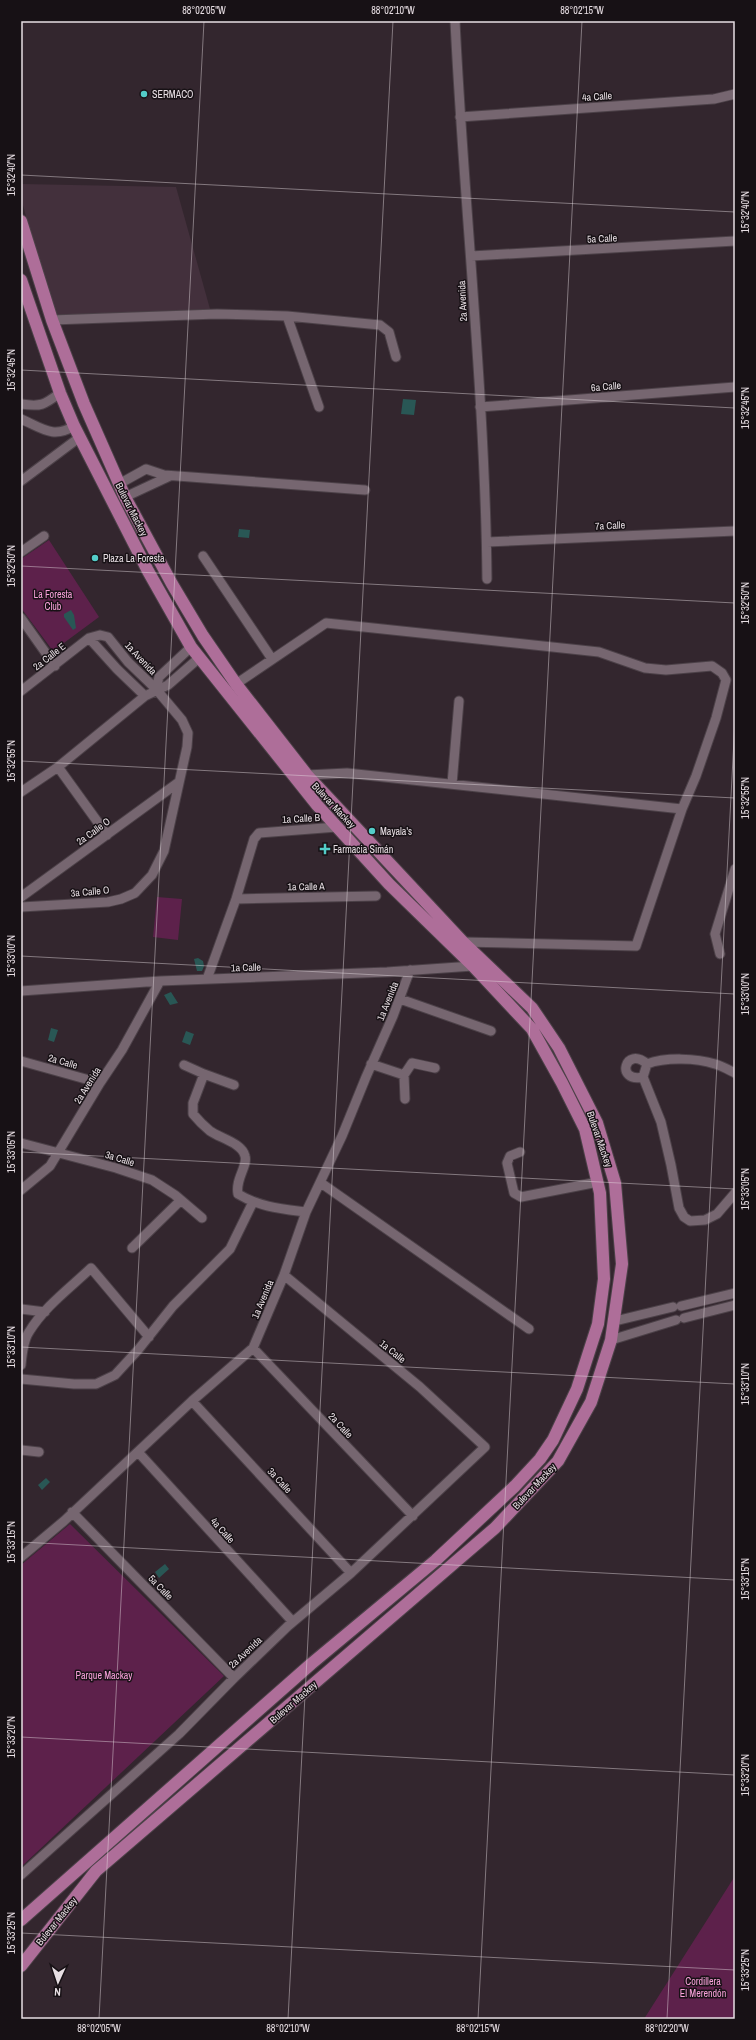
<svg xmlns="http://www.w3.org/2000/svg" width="756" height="2040" viewBox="0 0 756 2040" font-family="'Archivo Narrow',sans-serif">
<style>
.built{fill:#43303c}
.green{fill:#5d214b}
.water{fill:#295755}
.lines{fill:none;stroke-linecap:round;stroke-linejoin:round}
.minor-casing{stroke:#4c4148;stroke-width:11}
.major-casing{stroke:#4c4148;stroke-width:14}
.minor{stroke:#766670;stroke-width:9}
.major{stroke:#ae6e99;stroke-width:12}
.ticks{fill:none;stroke:#e7dee3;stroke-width:1;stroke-opacity:0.45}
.poi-dot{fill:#53cdc9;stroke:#171115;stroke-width:1.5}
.labels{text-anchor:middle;stroke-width:3;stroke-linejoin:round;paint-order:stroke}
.poi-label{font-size:10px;fill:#e7dee3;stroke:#171115;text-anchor:start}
.street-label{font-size:10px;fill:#e7dee3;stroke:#171115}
.park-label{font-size:10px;fill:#f8a1da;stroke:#171115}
.neatline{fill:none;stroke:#e7dee3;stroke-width:1.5}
.ticks-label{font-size:10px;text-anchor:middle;fill:#e7dee3}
</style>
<rect width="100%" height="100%" fill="#33262e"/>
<path class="built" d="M 21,184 L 176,187 L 210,309 L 53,315 L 21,198 Z"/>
<path class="green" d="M 49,540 L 99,617 L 53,651 L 21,608 L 21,559 Z
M 157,897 L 182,899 L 178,940 L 153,937 Z
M 70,1524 L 224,1676 L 21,1867 L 21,1565 Z
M 735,1876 L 735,2019 L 644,2019 Z"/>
<path class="water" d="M 403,399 L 416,400 L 414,415 L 401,414 Z
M 239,529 L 250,530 L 249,538 L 238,537 Z
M 71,610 L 74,615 L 76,628 L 73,630 L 64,617 L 64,614 Z
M 198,958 L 203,961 L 204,966 L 202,971 L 197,971 L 194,959 Z
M 171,992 L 178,1003 L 170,1005 L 164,995 Z
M 51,1028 L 58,1030 L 54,1042 L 48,1040 Z
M 186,1031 L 194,1034 L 190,1045 L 182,1042 Z
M 46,1478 L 50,1482 L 42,1490 L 38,1485 Z
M 165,1564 L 169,1569 L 159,1578 L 155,1572 Z"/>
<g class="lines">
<defs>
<path id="minor" d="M 455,21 C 464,207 485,393 487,579
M 460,117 L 714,99 L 735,94
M 471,256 L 735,241
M 287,316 L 319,407
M 52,320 L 217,314 L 287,316 L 380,325 L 389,332 L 396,357
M 21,404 C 41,407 44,405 60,393
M 480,407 L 735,387
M 21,419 C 42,428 53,439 74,426
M 21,481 L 80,437
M 119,484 L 146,469 L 164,475 L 365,490
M 125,497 L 170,476
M 487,542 L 735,531
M 21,552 L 44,536
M 203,556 L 272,659
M 21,618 L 55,666
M 89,638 L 117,669 L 145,696
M 236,684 L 326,623 L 599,652 L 645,668 L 666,670 L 712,666 L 722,673 L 726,680 L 716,718 L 696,776 L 682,809 L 636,946 L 463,942
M 156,689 L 159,677 L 191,647
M 21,691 L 89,638 L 100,635 L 108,637 L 128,662 L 156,689 L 182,720 L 188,733 L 187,747 L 164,851 L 152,875 L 135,893 L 121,899 L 108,902 L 21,907
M 58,767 L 107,835
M 307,775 L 347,773 L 682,809
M 452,784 L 459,701
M 21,792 L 58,767 L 145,696 L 168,685 L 199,658
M 21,897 L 179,782
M 236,899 L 376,896
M 720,954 L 715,934 L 735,869
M 207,979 L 236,899 L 254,839 L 259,833 L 337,827
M 21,991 L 160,981 L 387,972 L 473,966
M 400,999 L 491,1031
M 21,1061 L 100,1083
M 371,1064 L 404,1075 L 405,1099
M 184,1065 L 204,1074
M 735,1073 C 729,1070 722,1066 715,1064 C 697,1058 665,1057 647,1064 L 643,1077 L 661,1122 L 671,1165 L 679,1208 L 684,1217 L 690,1221 L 705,1220 L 717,1214 L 735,1193
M 404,1075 L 412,1063 L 435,1068
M 643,1077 C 615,1083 625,1045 647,1064
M 234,1085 L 204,1074 L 193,1103 L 193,1114 C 198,1120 204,1126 210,1131 C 220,1138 242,1143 245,1156 C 248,1166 235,1179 238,1194 C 259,1207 283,1209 306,1212
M 21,1143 L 116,1168 L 152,1180 L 175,1195 L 202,1218
M 520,1152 L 510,1156 L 507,1163 L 514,1193 L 521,1197 L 598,1182
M 321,1183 L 529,1329
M 21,1190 L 50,1166 L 100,1083 L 122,1050 L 160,981
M 132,1248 L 181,1200
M 681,1306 L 735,1293
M 21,1309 L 45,1312
M 684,1318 L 735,1305
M 615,1321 L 673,1307
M 611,1340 L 676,1320
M 253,1348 L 413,1516
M 21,1365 C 22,1354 23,1341 29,1332 C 44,1307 70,1288 91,1268 L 149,1337
M 21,1379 L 74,1384 L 96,1384 L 115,1375 L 138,1350 L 173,1306 L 230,1249 L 253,1202
M 192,1401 L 351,1573
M 21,1450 L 39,1452
M 138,1452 L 293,1622
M 72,1512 L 234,1678
M 21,1557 L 64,1521 L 192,1401 L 253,1348 L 284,1275 L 306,1212 L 342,1136 L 366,1077 L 393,1016 L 410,970
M 21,1875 L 179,1734 L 234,1678 L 288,1626 L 351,1573 L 485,1447 L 420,1387 L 284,1275"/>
<path id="major" d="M 21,221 L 52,320 L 84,404 L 125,497 L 172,584 L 203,636 L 236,684 L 307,775 L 463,942 L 532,1008 L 559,1048 L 597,1123 L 615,1183 L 622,1264 L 611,1340 L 591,1402 L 558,1461 L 495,1528 L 96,1871 L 21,1966
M 21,280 L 60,393 L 74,426 L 148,571 L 191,647 L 317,805 L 389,884 L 473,966 L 532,1029 L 562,1083 L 585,1129 L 600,1193 L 604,1279 L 598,1324 L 577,1389 L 553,1440 L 540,1459 L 515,1486 L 436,1560 L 311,1664 L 21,1920"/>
</defs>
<use href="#minor" class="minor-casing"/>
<use href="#major" class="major-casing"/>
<use href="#minor" class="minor"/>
<use href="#major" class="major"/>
</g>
<path class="ticks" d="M 21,175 L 735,212M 21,370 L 735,408M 21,566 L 735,603M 21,761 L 735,798M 21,956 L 735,994M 21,1152 L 735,1189M 21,1347 L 735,1384M 21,1542 L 735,1580M 21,1737 L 735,1775M 21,1933 L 735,1970M 99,2019 L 204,21M 288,2019 L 393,21M 478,2019 L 582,21M 667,2019 L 735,720"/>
<g class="poi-dot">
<circle cx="144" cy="94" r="4"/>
<circle cx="95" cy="558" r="4"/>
<circle cx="372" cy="831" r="4"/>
<path d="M323 843h4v4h4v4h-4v4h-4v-4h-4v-4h4z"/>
</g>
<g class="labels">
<g class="poi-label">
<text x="152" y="98">SERMACO</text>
<text x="103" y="562">Plaza La Foresta</text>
<text x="380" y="835">Mayala's</text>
<text x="333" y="853">Farmacia Simán</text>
</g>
<g class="street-label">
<text transform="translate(597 96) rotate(-4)" y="4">4a Calle</text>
<text transform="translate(602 238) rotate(-3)" y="4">5a Calle</text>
<text transform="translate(462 301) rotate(-93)" y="4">2a Avenida</text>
<text transform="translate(606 386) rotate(-5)" y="4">6a Calle</text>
<text transform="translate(132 509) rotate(63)" y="4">Bulevar Mackey</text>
<text transform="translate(610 525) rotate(-3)" y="4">7a Calle</text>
<text transform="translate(49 656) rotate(-38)" y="4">2a Calle E</text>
<text transform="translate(141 658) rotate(47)" y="4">1a Avenida</text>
<text transform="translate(334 805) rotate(47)" y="4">Bulevar Mackey</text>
<text transform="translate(301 818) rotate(-3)" y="4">1a Calle B</text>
<text transform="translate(93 831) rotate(-36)" y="4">2a Calle O</text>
<text transform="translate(306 886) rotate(-1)" y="4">1a Calle A</text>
<text transform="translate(90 891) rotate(-5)" y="4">3a Calle O</text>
<text transform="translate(246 967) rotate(-2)" y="4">1a Calle</text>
<text transform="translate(387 1001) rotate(-68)" y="4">1a Avenida</text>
<text transform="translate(63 1061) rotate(16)" y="4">2a Calle</text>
<text transform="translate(87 1085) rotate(-58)" y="4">2a Avenida</text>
<text transform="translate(600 1139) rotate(71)" y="4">Bulevar Mackey</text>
<text transform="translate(120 1158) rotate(17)" y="4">3a Calle</text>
<text transform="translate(262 1299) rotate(-67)" y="4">1a Avenida</text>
<text transform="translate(393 1351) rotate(39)" y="4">1a Calle</text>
<text transform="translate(341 1425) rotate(47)" y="4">2a Calle</text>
<text transform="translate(280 1480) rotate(47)" y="4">3a Calle</text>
<text transform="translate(534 1486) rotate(-47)" y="4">Bulevar Mackey</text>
<text transform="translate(223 1530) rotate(48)" y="4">4a Calle</text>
<text transform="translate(161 1587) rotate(46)" y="4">5a Calle</text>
<text transform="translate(245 1652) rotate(-43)" y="4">2a Avenida</text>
<text transform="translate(293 1702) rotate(-41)" y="4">Bulevar Mackey</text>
<text transform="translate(56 1921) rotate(-51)" y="4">Bulevar Mackey</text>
</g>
<g class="park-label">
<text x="53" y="598">La Foresta<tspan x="53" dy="12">Club</tspan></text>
<text x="104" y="1679">Parque Mackay</text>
<text x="703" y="1985">Cordillera<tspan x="703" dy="12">El Merendón</tspan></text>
</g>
</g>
<rect width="756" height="2040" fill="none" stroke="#171115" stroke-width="44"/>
<g transform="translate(58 1982) rotate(183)" stroke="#171115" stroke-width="3" paint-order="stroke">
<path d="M0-3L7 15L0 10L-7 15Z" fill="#e7dee3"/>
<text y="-6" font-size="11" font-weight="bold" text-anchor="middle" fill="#e7dee3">N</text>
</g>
<rect x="22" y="22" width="712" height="1996" class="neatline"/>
<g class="ticks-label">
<text x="204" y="14">88°02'05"W</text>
<text x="393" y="14">88°02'10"W</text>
<text x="582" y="14">88°02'15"W</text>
<text transform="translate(11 175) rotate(-90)" y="4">15°32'40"N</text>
<text transform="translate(745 212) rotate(-90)" y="4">15°32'40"N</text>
<text transform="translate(11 370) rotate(-90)" y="4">15°32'45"N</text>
<text transform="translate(745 408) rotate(-90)" y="4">15°32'45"N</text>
<text transform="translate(11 566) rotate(-90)" y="4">15°32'50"N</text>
<text transform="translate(745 603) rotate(-90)" y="4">15°32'50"N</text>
<text transform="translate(11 761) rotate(-90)" y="4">15°32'55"N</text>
<text transform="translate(745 798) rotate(-90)" y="4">15°32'55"N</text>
<text transform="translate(11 956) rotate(-90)" y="4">15°33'00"N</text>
<text transform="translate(745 994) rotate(-90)" y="4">15°33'00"N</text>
<text transform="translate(11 1152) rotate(-90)" y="4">15°33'05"N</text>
<text transform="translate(745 1189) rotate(-90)" y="4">15°33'05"N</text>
<text transform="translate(11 1347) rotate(-90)" y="4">15°33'10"N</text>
<text transform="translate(745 1384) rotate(-90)" y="4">15°33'10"N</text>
<text transform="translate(11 1542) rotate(-90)" y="4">15°33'15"N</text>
<text transform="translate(745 1579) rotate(-90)" y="4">15°33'15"N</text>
<text transform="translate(11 1737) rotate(-90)" y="4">15°33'20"N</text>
<text transform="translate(745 1775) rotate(-90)" y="4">15°33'20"N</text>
<text transform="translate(11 1933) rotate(-90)" y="4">15°33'25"N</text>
<text transform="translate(745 1970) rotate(-90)" y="4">15°33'25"N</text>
<text x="99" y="2032">88°02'05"W</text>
<text x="288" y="2032">88°02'10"W</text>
<text x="478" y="2032">88°02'15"W</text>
<text x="667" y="2032">88°02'20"W</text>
</g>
</svg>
